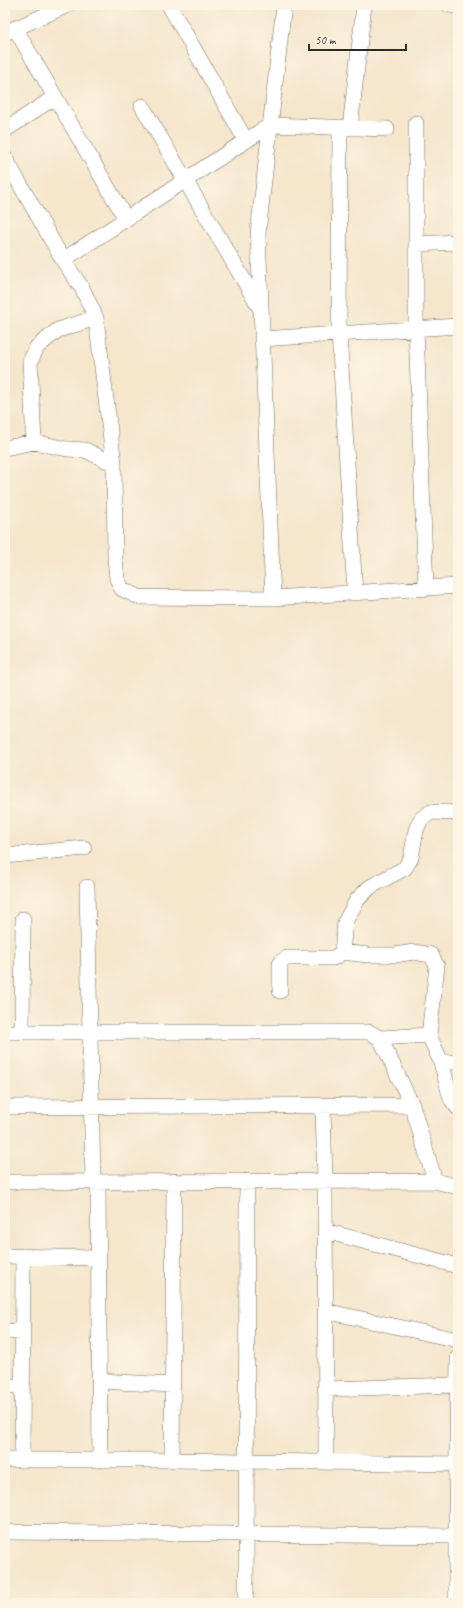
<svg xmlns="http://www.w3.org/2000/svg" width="463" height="1608" viewBox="0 0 463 1608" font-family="Caveat,sans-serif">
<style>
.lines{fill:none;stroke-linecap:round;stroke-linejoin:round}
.minor-casing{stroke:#726c63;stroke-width:16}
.minor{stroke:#fff;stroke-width:15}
</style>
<rect width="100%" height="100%" fill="#fcf5e5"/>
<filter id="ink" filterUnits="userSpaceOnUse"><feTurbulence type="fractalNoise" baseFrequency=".025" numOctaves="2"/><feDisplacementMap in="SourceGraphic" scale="8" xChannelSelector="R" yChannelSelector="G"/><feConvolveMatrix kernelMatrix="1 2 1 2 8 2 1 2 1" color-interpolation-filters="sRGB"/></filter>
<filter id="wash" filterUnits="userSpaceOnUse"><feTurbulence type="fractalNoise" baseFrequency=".012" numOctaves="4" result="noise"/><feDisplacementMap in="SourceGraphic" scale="16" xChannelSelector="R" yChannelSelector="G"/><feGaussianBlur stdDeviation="0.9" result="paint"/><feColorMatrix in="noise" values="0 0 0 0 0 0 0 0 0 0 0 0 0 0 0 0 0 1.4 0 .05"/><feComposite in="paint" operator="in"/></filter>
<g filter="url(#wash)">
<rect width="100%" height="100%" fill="#f5e6cc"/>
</g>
<g filter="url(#ink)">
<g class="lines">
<defs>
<path id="minor" d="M 169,5 L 246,141
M 449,5 L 458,6
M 15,28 L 126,219
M 5,33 L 68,5
M 142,106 L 260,308
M 416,123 L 416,329 L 426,589
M 340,127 L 339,334 L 355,593
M 350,128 L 364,5
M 5,130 L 55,97
M 5,158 L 63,260 L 82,288 L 96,318 L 114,464 L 115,558 L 117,579 L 122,589 L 139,597 L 273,598 L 458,586
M 416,244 L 458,242
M 63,260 L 270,125 L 387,129
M 262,339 L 458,326
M 34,442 L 30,362 L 37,347 L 58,330 L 96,318
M 5,448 L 34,442 L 67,449 L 85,450 L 114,464
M 273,598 L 258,233 L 284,5
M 5,856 L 84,848
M 87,887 L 93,1182
M 342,952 L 368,955 L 395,955 L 414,952 L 431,955 L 437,966 L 429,1035 L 441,1062 L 451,1099 L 458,1108
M 280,991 L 280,964 L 282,961 L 287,958 L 333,958 L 337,956 L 342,952 L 345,922 L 357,900 L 370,887 L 405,868 L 411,858 L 416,830 L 421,819 L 431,812 L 458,813
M 5,1032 L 369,1032 L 380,1038 L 412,1105 L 435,1181
M 22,1032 L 23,919
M 380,1038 L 429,1035
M 441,1062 L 458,1062
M 323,1106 L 325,1181 L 326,1462
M 5,1107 L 412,1105
M 5,1182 L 435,1181 L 458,1187
M 98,1182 L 100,1460
M 325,1231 L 458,1266
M 5,1256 L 98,1258
M 325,1311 L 458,1340
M 5,1331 L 23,1332
M 100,1381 L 172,1385
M 5,1386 L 23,1386
M 325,1389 L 458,1385
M 5,1460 L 172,1460 L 458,1464
M 22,1460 L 23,1256
M 172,1460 L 174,1181
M 5,1532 L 458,1536
M 246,1603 L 247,1181
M 456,1603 L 456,1536 L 458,1357"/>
</defs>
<use href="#minor" class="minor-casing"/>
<use href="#minor" class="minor"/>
</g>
</g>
<rect width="463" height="1608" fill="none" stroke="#fcf5e5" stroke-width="20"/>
<path d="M309 44v6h97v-6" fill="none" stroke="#2b2b2b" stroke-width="2"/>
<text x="315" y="44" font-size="12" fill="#2b2b2b" stroke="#fcf5e5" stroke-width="3" paint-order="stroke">50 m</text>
</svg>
